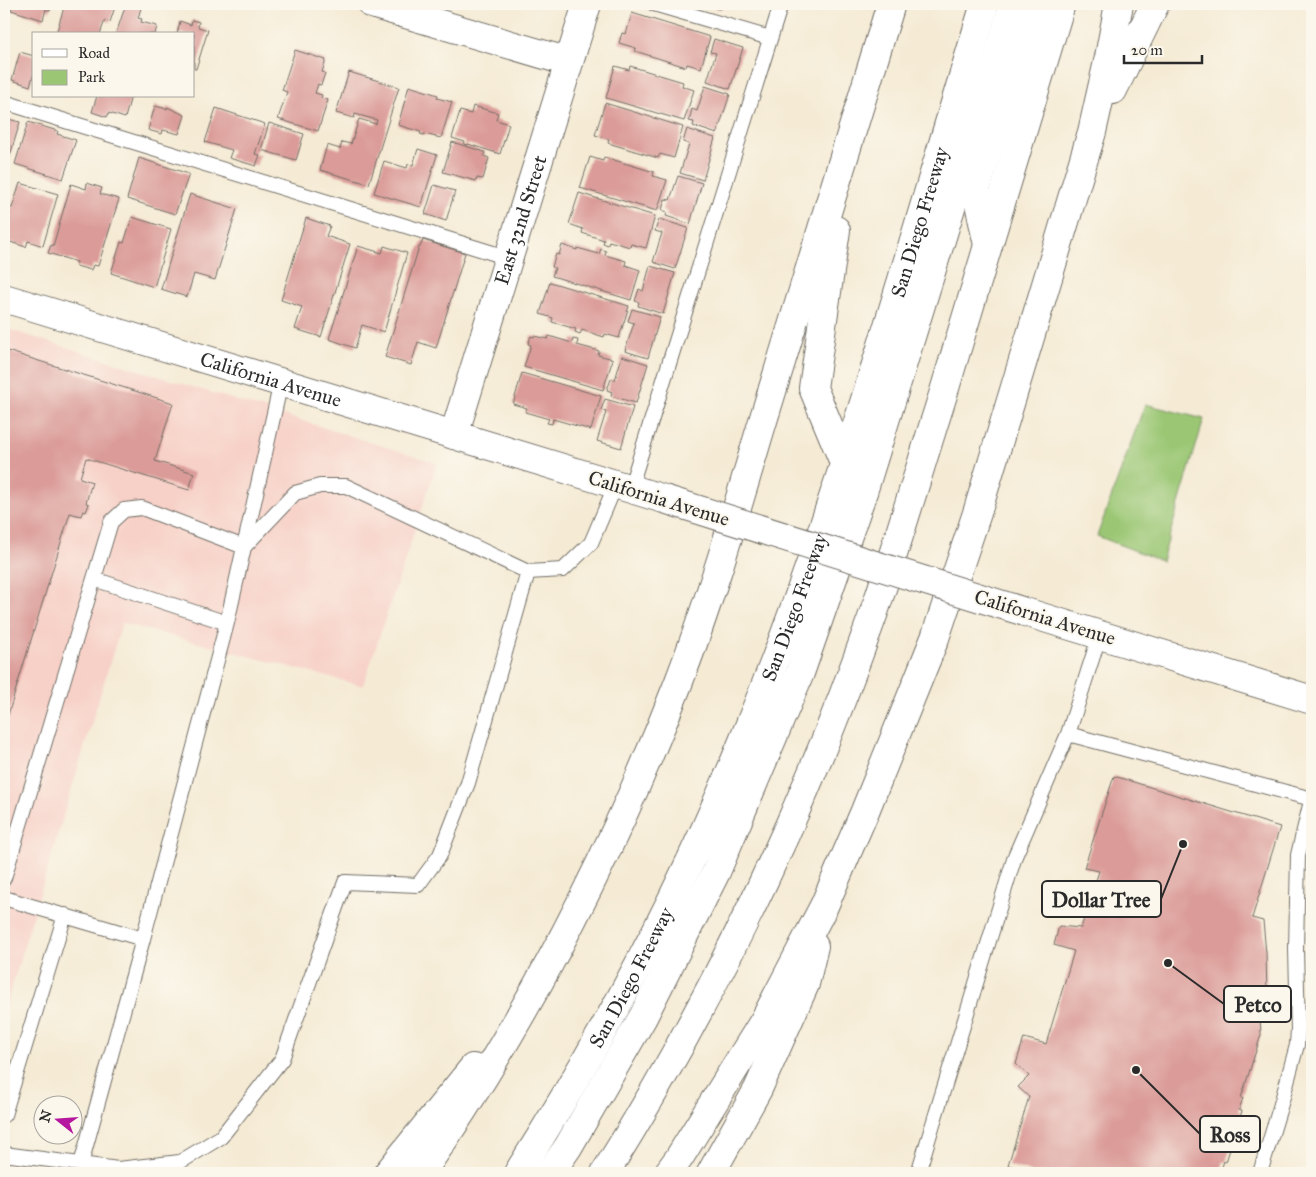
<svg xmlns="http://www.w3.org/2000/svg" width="1316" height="1177" viewBox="0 0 1316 1177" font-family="'IM FELL Great Primer',serif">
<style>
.built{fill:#f7d1c8}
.green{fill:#9bc775;stroke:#637950}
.building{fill:#db9c99}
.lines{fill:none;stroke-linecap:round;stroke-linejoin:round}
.service-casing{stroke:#726e66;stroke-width:16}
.minor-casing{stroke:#726e66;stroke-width:30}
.tertiary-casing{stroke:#726e66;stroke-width:30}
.motorway-casing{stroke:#726e66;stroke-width:30}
.service{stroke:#fff;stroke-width:14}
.minor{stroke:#fff;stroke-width:28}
.tertiary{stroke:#fff;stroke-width:28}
.motorway{stroke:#fff;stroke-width:28}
.minor-bridge-casing{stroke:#726e66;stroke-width:30;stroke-linecap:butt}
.minor-bridge{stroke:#fff;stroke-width:28}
.labels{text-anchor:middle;stroke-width:4;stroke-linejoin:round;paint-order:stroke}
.street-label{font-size:20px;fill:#2b2b2b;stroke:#fbf7ec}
.leader{fill:none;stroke:#2b2b2b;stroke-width:2}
.callout-dot{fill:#2b2b2b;stroke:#fbf7ec;stroke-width:2}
.callout{fill:#fbf7ec;stroke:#2b2b2b;stroke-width:2}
.callout-label{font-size:21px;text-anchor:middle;font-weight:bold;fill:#2b2b2b}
</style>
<rect width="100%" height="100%" fill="#fbf7ec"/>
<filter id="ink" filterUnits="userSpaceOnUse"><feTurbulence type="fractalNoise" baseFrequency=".02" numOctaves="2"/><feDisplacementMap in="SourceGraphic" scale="10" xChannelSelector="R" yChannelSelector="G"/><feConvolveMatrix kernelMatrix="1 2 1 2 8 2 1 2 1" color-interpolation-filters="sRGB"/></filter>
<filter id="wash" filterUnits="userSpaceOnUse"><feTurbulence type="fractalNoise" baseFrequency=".0096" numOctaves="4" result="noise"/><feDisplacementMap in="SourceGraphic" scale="20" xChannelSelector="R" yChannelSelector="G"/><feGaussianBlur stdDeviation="1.12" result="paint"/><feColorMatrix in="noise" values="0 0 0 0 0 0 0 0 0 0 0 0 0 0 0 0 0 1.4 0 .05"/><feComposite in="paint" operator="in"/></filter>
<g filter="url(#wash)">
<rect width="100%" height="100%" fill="#f5ebd5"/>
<path class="built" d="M 4,328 L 437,463 L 363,686 L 122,623 L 4,1012 Z"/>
<path class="green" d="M 1145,404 L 1204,419 L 1162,561 L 1097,536 Z"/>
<g id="blocks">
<path class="building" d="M 13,4 L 52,4 L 50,11 L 46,9 L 43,20 L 11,10 Z
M 65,4 L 116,4 L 110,22 L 105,20 L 100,34 L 56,34 Z
M 126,4 L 141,8 L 138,18 L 142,19 L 141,22 L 157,26 L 155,34 L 116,34 Z
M 703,4 L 721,4 L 720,9 Z
M 632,13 L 710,37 L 701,68 L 687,64 L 686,67 L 635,51 L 636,48 L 619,43 L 622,33 L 626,34 Z
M 192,20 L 199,22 L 198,27 L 208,30 L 196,69 L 194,69 L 194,34 L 177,34 L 180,21 L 191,25 Z
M 714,39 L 743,48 L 730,89 L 707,81 L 716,53 L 710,52 Z
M 295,50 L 326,60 L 322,72 L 325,73 L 321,85 L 318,84 L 315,93 L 322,95 L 321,98 L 328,100 L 318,131 L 278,119 L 287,92 L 282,90 Z
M 20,52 L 34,56 L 34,73 L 30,86 L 12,80 Z
M 615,66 L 629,70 L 630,66 L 683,82 L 682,86 L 694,90 L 684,121 L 606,98 Z
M 349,72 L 399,87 L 369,184 L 320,170 L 327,145 L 340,149 L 342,142 L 351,144 L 359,119 L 376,124 L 377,120 L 355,114 L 354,118 L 336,113 Z
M 409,86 L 438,95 L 437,98 L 452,102 L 441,138 L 424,134 L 424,135 L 420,134 L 421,132 L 398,125 Z
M 705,86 L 730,94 L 717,134 L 693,126 L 694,122 L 689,121 L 692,109 L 697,111 Z
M 97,96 L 131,96 L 125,118 L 109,113 L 107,117 L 92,112 Z
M 605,103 L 683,127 L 674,158 L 660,154 L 658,158 L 608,143 L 609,139 L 595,135 Z
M 155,106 L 167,109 L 167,107 L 185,115 L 179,134 L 163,130 L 162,134 L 148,130 Z
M 473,106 L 498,113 L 496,120 L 509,124 L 500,154 L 468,144 L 468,145 L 464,144 L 465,142 L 452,138 L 460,111 L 471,114 Z
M 216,108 L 265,124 L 255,154 L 260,155 L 256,166 L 229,158 L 232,150 L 205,142 Z
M 4,118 L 20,122 L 9,159 L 7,158 L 6,161 L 4,161 Z
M 28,122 L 58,131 L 57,134 L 76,140 L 63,179 L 15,164 Z
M 269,123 L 304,134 L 296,160 L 261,150 Z
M 687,129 L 715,138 L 703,180 L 680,173 L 689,144 L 683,142 Z
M 452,142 L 485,152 L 484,156 L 489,158 L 483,179 L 477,178 L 476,181 L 443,172 Z
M 418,149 L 437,155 L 421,207 L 374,193 L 384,161 L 407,168 L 408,164 L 413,165 Z
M 590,157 L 603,161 L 604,157 L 654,172 L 653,176 L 667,180 L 657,211 L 580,188 Z
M 139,158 L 189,174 L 175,214 L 127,199 Z
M 678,176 L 702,183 L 690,224 L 666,216 L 667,212 L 662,210 L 665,199 L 670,200 Z
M 20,183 L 58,194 L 43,246 L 28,241 L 26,247 L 4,240 L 4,226 L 9,208 L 12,208 Z
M 87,183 L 102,188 L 100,194 L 119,199 L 98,266 L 93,265 L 91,270 L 76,266 L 77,262 L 48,253 L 51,245 L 53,246 L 71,184 L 86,189 Z
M 434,185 L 455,191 L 446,221 L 425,214 Z
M 579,193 L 655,216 L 646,248 L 631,244 L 630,247 L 609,241 L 608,245 L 603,243 L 604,240 L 582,233 L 583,229 L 569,224 Z
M 190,194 L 237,209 L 215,280 L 194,274 L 187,297 L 161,289 Z
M 132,217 L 171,229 L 154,287 L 111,273 L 121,242 L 124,243 Z
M 306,218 L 330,226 L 326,236 L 350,244 L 321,337 L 295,329 L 302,307 L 281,300 Z
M 659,219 L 688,228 L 675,269 L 653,262 L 662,233 L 655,231 Z
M 423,240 L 465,253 L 436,348 L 418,342 L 411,365 L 385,357 L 419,247 L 420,247 Z
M 562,245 L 577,250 L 577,248 L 599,254 L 601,249 L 606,251 L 605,255 L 626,261 L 625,265 L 640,270 L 631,300 L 552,276 L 555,268 L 552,267 L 556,254 L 559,255 Z
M 358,246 L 382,253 L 384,246 L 407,253 L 384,332 L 362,325 L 355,348 L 329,339 Z
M 650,266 L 675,273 L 663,314 L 638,306 L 639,302 L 635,301 L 639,289 L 643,291 Z
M 550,282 L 629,306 L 619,338 L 605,334 L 604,337 L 582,330 L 580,334 L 575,332 L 576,329 L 552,322 L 553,318 L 540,314 Z
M 632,309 L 660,317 L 648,358 L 625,351 L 634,323 L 628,321 Z
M 531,336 L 534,337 L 534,336 L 548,339 L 549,336 L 572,343 L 573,339 L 578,340 L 577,345 L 599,351 L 598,355 L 613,359 L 603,390 L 524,367 L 531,345 L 528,344 Z
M 4,350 L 173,403 L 155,461 L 194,473 L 189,490 L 86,458 L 80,478 L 92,482 L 86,503 L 89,504 L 86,512 L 83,511 L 81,516 L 70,513 L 4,728 Z
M 622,356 L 648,364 L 636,403 L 611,396 L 612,392 L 607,390 L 611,379 L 615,380 Z
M 522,373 L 601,396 L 591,430 L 553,419 L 552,424 L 547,423 L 549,419 L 525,412 L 527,408 L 513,404 Z
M 605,399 L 633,407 L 621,448 L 597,441 L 606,412 L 601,410 Z
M 1114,776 L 1280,827 L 1252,918 L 1263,921 L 1266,953 L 1267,996 L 1259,996 L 1261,1035 L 1241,1098 L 1243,1098 L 1239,1110 L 1242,1111 L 1226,1162 L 1224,1161 L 1220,1173 L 1033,1173 L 1008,1165 L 1029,1097 L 1018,1087 L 1029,1076 L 1016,1064 L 1024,1038 L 1046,1044 L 1074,951 L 1054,945 L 1059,926 L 1081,928 L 1099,871 L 1084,868 Z"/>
</g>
</g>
<g filter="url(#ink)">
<use href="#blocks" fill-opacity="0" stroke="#726e66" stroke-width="1"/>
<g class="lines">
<defs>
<path id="service" d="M 654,4 L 770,38
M 4,102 L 509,258
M 630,489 L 781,4
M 245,546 L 295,493 L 320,486 L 346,486 L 528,572 L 563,570 L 591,543 L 616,484
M 94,579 L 227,623
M 1100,634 L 1068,734 L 1312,799
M 4,878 L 111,522 L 124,510 L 142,508 L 244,547
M 4,898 L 143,939 L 227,623 L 281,382
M 4,1115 L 65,915
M 4,1154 L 118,1169 L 180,1162 L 221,1137 L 282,1059 L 345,882 L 418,885 L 440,855 L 468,783 L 528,572
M 81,1164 L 143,939
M 918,1173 L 1015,856 L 1068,734
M 1260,1173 L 1281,1104 L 1297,1045 L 1298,1029 L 1296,949 L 1298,855 L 1312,797"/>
<g id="minor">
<path d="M 372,4 L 569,62"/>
<path id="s1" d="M 4,298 L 664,499"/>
<path d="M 1025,612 L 1312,700"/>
</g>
<g id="tertiary">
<path id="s2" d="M 454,435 L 587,4"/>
</g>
<g id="motorway">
<path d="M 1113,90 L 1155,4"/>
<path d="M 836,230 L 813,388 L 845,465"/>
<path d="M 988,245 L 976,189 L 1034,4"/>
<path d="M 388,1173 L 473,1068"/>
<path d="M 421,1173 C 526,1021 611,856 678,684 C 711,599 736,511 762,424 C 805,284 848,144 891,4"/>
<path id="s3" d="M 518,1173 C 606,1034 684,887 746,734 C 843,497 910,249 985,4"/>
<path d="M 550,1173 L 568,1147 L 643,1017 L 716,872 L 800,673 L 863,492 L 1014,4"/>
<path d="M 605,1173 C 714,998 804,810 873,615 C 898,543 919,470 942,398 C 982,266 1022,135 1061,4"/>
<path d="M 668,1173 L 679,1158 L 764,1021 L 824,906 L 865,811 L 935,638 L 977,513 L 1092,132 L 1109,57 L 1119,4"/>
<path d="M 711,1173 L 758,1089 L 805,984 L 814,946"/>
</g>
</defs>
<use href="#service" class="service-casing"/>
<use href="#minor" class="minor-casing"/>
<use href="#tertiary" class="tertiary-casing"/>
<use href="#motorway" class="motorway-casing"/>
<use href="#service" class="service"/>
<use href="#minor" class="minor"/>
<use href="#tertiary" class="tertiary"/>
<use href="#motorway" class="motorway"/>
<defs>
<path id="minor-bridge" d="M 664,499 L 1025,612"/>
</defs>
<use href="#minor-bridge" class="minor-bridge-casing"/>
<use href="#minor-bridge" class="minor-bridge"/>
</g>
</g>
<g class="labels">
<g class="street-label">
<text dy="7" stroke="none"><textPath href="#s2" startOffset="225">East 32nd Street</textPath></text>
<text dy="7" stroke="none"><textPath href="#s3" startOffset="1036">San Diego Freeway</textPath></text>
<text dy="7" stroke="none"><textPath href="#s1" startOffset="279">California Avenue</textPath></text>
<text transform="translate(659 498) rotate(17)" y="7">California Avenue</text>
<text dy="7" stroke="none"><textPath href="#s3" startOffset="631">San Diego Freeway</textPath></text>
<text transform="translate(1045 617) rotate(17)" y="7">California Avenue</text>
<text dy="7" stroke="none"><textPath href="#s3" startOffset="226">San Diego Freeway</textPath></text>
</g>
</g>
<path class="leader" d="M1183 844L1161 899M1168 963L1224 1004M1136 1070L1200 1134"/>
<g class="callout-dot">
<circle cx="1183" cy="844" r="5"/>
<circle cx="1168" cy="963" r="5"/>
<circle cx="1136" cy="1070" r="5"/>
</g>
<g class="callout">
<rect x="1042" y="881" width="119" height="36" rx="5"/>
<rect x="1224" y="986" width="67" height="36" rx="5"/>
<rect x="1200" y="1116" width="60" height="36" rx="5"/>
</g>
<g class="callout-label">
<text x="1101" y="907">Dollar Tree</text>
<text x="1258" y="1012">Petco</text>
<text x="1230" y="1142">Ross</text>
</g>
<rect width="1316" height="1177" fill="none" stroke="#fbf7ec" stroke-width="20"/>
<rect x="32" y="32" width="162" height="65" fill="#fbf7ec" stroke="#a8a59f"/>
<rect x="42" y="49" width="25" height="8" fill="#ffffff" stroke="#a8a59f"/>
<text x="78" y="58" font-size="15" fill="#2b2b2b">Road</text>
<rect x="42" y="70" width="25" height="15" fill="#9bc775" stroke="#a8a59f"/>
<text x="78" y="82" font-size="15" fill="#2b2b2b">Park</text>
<g transform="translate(58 1120) rotate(287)"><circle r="24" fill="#fbf7ec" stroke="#a8a59f"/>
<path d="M0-4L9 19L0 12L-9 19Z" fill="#b5179e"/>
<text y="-8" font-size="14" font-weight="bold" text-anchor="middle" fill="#2b2b2b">N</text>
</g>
<path d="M1124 55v8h78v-8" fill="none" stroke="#2b2b2b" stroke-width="2.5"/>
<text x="1131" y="55" font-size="15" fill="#2b2b2b" stroke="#fbf7ec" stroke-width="4" paint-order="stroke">20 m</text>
</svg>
